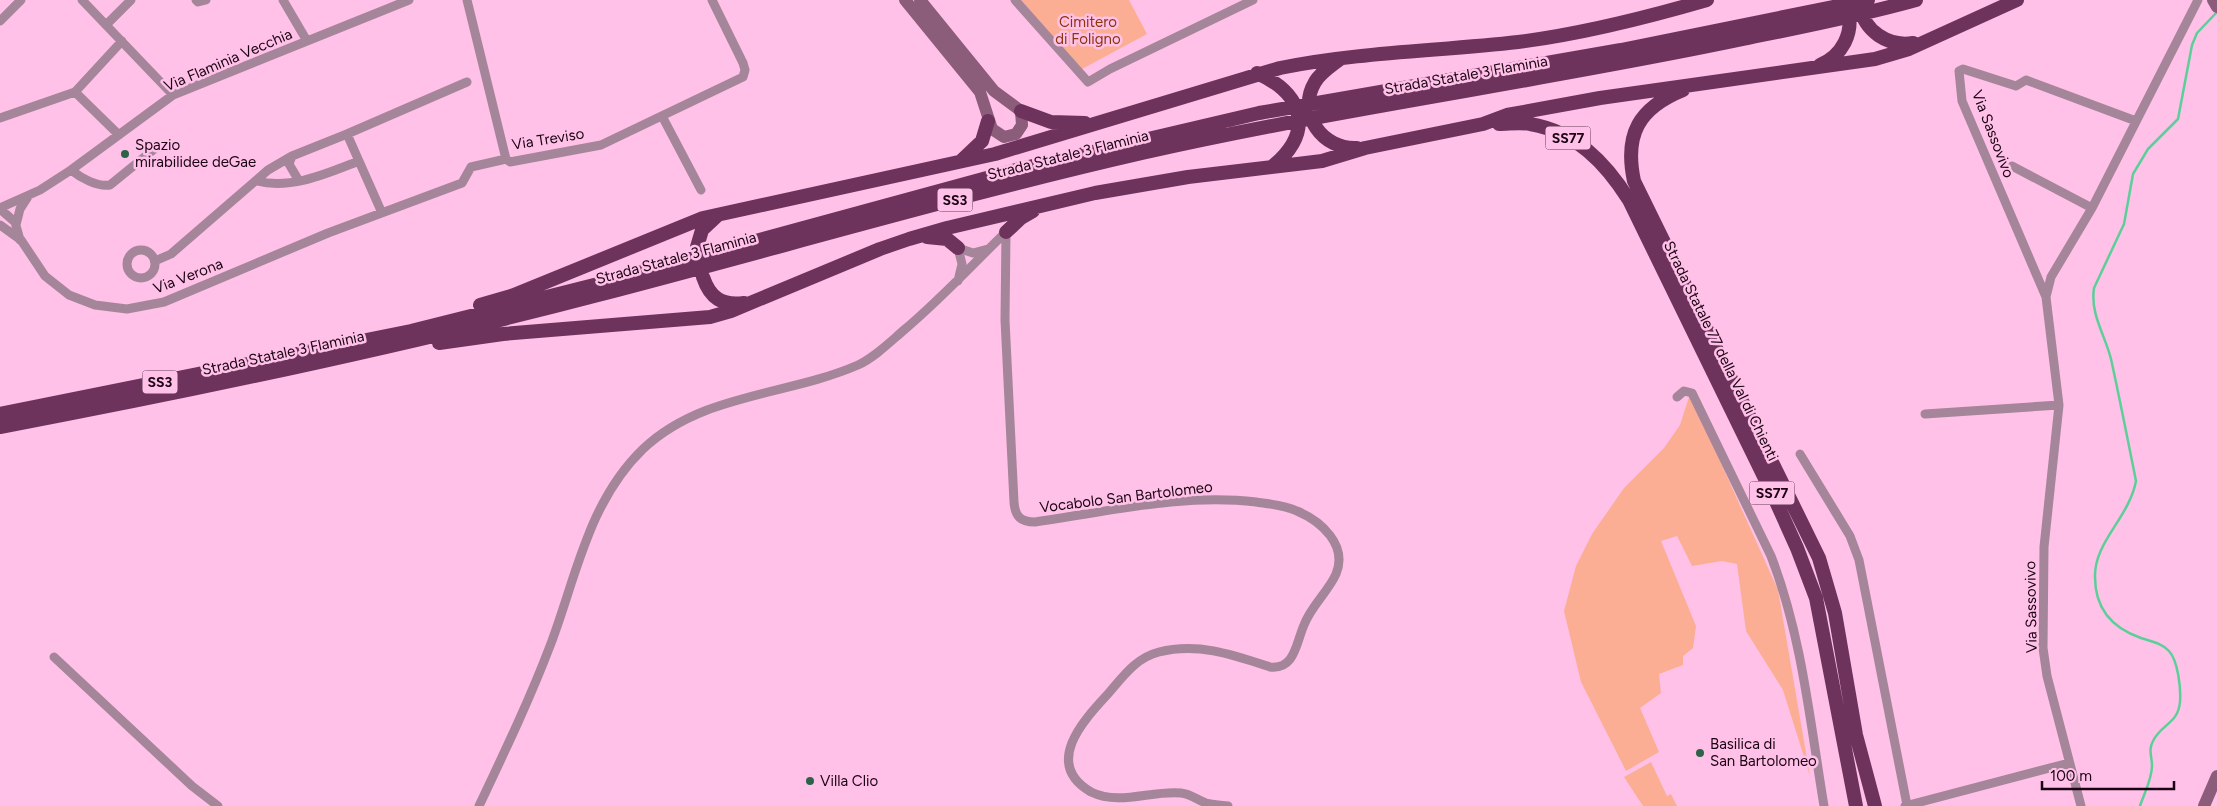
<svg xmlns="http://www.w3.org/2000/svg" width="2217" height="806" viewBox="0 0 2217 806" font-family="Figtree,sans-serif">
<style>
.green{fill:#fbae93}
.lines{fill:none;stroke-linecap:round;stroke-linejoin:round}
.stream{stroke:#5ccf99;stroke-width:2.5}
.minor{stroke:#a58599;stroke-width:9}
.secondary{stroke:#8b5d7b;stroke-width:12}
.trunk{stroke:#6e335c;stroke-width:14}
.poi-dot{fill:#2c6248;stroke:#ffc1e8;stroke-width:2}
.labels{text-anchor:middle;stroke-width:5;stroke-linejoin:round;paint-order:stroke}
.shield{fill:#ffc1e8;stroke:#5f3c53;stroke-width:1}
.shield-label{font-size:14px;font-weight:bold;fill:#1a0313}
.park-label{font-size:15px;fill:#8c340c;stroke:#ffc1e8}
.street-label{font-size:15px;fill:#1a0313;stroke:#ffc1e8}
.poi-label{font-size:15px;fill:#1a0313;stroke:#ffc1e8;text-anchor:start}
</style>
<rect width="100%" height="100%" fill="#ffc1e8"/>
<path class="green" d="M 1021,0 L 1129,0 L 1147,34 L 1082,69 Z
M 1690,394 L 1778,590 L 1810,776 L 1783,690 L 1746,631 L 1737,564 L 1722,561 L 1692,566 L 1677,536 L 1661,541 L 1696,626 L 1693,648 L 1683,656 L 1683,665 L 1659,674 L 1661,693 L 1640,708 L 1659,752 L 1626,771 L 1581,682 L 1564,611 L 1576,566 L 1592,534 L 1624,488 L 1664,448 L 1680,425 Z
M 1651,762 L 1667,796 L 1671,794 L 1677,806 L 1643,806 L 1624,777 Z"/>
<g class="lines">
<path class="stream" d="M 2140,806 C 2144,794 2152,779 2152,766 C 2152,756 2148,750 2153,741 C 2161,724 2178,724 2180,702 C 2181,688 2178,661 2169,651 C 2162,643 2150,641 2141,638 C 2112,628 2095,609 2095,577 C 2094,542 2129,518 2136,481 C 2128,441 2120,400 2111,359 C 2105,335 2090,314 2094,288 L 2124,224 L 2133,174 L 2148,149 L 2178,119 L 2192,45 L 2197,33 L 2217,12"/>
<path class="minor" d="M 82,0 L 173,95
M 196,0 L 198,2 L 206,0
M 283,0 L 307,41
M 467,0 L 506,159 L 510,162 L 601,145 L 743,77 L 745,70 L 743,63 L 712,0
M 1015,0 L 1088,82 L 1110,69 L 1253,0
M 0,21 L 21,0
M 106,25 L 131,0
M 75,92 L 122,41
M 662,116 L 701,190
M 0,118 L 75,92 L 119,135
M 292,156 L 289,164 L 299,181
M 2012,166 L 2092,208
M 71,170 C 81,178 97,187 110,185 L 158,146
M 257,181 C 291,190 328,173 359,161
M 0,208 L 40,190 L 71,170 L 173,95 L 409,0
M 0,209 L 15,222 L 20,240
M 382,213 L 347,134 L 467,82
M 0,225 L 21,240 L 45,276 L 69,295 L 95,305 L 127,309 L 164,302 L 328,233 L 462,183 L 471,167 L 506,159
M 16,225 L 20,209 L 29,195
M 1006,232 L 1005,320 L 1014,502 C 1015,516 1020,522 1035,522 C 1107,512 1183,493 1256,502 C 1270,504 1284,505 1297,511 C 1321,521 1348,545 1336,574 C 1328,592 1311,606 1304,625 C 1296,643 1295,670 1270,667 C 1234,655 1198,642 1159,652 C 1135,658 1122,678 1107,695 C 1083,721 1043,764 1091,792 C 1120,806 1151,790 1181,793 C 1191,794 1197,800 1206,803 C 1213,805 1221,805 1228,806
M 958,248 L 962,264 L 958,281
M 958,248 L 973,253 L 988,249
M127 264a14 14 0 1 1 28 0a14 14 0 1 1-28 0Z
M 155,261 L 171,254 L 268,170 L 292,156 L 347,134
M 2046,297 L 1962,101 L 1959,71 L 1963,69 L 2016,86 L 2026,80 L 2136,121
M 1677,397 L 1684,391 L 1692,393 L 1771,556 C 1802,636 1810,722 1824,806
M 1925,414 L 2059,405
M 1800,454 L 1850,536 L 1859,560 L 1907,805
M 54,657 L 192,786 L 218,806
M 479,806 C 504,753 529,701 550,646 C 576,578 588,502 643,449 C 702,393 787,396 858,365 C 875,357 890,342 904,330 C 941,299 972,265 1006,232
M 1905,806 L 2069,763
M 2081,806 L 2047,676 L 2043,648 L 2044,547 L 2059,405 L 2046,297 L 2051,277 L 2092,208 L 2198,0"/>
<path class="secondary" d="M 905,0 L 980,92 L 992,129 L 1004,137 L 1016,134 L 1022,125 L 1021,111 L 994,91 L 920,0
M 2213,0 L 2217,7
M 2204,806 L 2217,776"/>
<path class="trunk" d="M 1860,6 C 1864,31 1888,47 1913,43
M 1340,59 C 1331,66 1320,73 1315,82 C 1296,114 1323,150 1357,148
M 1820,65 C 1842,56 1854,33 1848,10
M 1257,73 C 1304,94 1314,132 1273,166
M 1683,90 C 1639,108 1624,134 1634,181 L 1819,558 L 1835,613 L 1856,735 L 1875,806
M 1021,111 L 1051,122 L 1085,123
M 1499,124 C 1509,124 1520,122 1530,124 C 1576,132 1605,162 1629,200 L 1774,497 L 1797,548 L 1816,598 L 1856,806
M 962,160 L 982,141 L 988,121
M 1006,232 L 1021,218 L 1033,211
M 927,237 L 947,239 L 958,248
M 697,247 L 702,230 L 718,215
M 703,277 C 710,298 722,306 744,303
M 480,305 L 514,295 L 703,218 L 995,154 L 1280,68 C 1358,52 1439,51 1518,42 C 1582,34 1645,18 1707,0
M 439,343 L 503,334 L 710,317 L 731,311 L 880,249 L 909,239 L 947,228 L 1095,193 L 1188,177 L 1322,161 L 1365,148 L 1483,124 L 1507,115 L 1600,98 L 1875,59 L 1909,49 L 2017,0
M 0,414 L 411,331 L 598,284 L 1020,169 L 1259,113 L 1621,50 L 1868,0
M 0,427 C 201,389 400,347 598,295 C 779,248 959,195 1142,153 C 1341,108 1544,81 1743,39 C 1801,27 1859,16 1916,0"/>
</g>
<g class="poi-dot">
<circle cx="125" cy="154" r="5"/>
<circle cx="1700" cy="753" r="5"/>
<circle cx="810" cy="781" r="5"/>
</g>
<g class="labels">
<g class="shield">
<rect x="1545.5" y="126.5" width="45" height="23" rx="4"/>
<rect x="937.5" y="188.5" width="35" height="23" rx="4"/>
<rect x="142.5" y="370.5" width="35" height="23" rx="4"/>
<rect x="1749.5" y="481.5" width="45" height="23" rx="4"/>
</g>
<g class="shield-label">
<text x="1568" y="143">SS77</text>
<text x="955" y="205">SS3</text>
<text x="160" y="387">SS3</text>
<text x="1772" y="498">SS77</text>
</g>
<g class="park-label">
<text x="1088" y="27">Cimitero<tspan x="1088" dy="17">di Foligno</tspan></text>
</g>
<g class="street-label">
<text transform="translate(228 60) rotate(-23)" y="5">Via Flaminia Vecchia</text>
<text transform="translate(1466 75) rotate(-10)" y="5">Strada Statale 3 Flaminia</text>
<text transform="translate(1993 134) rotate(69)" y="5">Via Sassovivo</text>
<text transform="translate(548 139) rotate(-9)" y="5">Via Treviso</text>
<text transform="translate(1068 155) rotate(-14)" y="5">Strada Statale 3 Flaminia</text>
<text transform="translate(676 258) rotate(-15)" y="5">Strada Statale 3 Flaminia</text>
<text transform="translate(188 276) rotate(-21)" y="5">Via Verona</text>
<text transform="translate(1721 351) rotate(64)" y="5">Strada Statale 77 della Val di Chienti</text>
<text transform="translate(283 353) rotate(-12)" y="5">Strada Statale 3 Flaminia</text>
<text transform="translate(1126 497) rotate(-7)" y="5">Vocabolo San Bartolomeo</text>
<text transform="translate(2031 607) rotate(-91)" y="5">Via Sassovivo</text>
</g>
<g class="poi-label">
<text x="135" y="150">Spazio<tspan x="135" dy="17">mirabilidee deGae</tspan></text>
<text x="1710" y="749">Basilica di<tspan x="1710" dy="17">San Bartolomeo</tspan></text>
<text x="820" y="786">Villa Clio</text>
</g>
</g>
<path d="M2042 781v8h132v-8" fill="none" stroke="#1a0313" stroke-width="2.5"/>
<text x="2050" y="781" font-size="15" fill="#1a0313" stroke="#ffc1e8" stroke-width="4" paint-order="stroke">100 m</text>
</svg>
